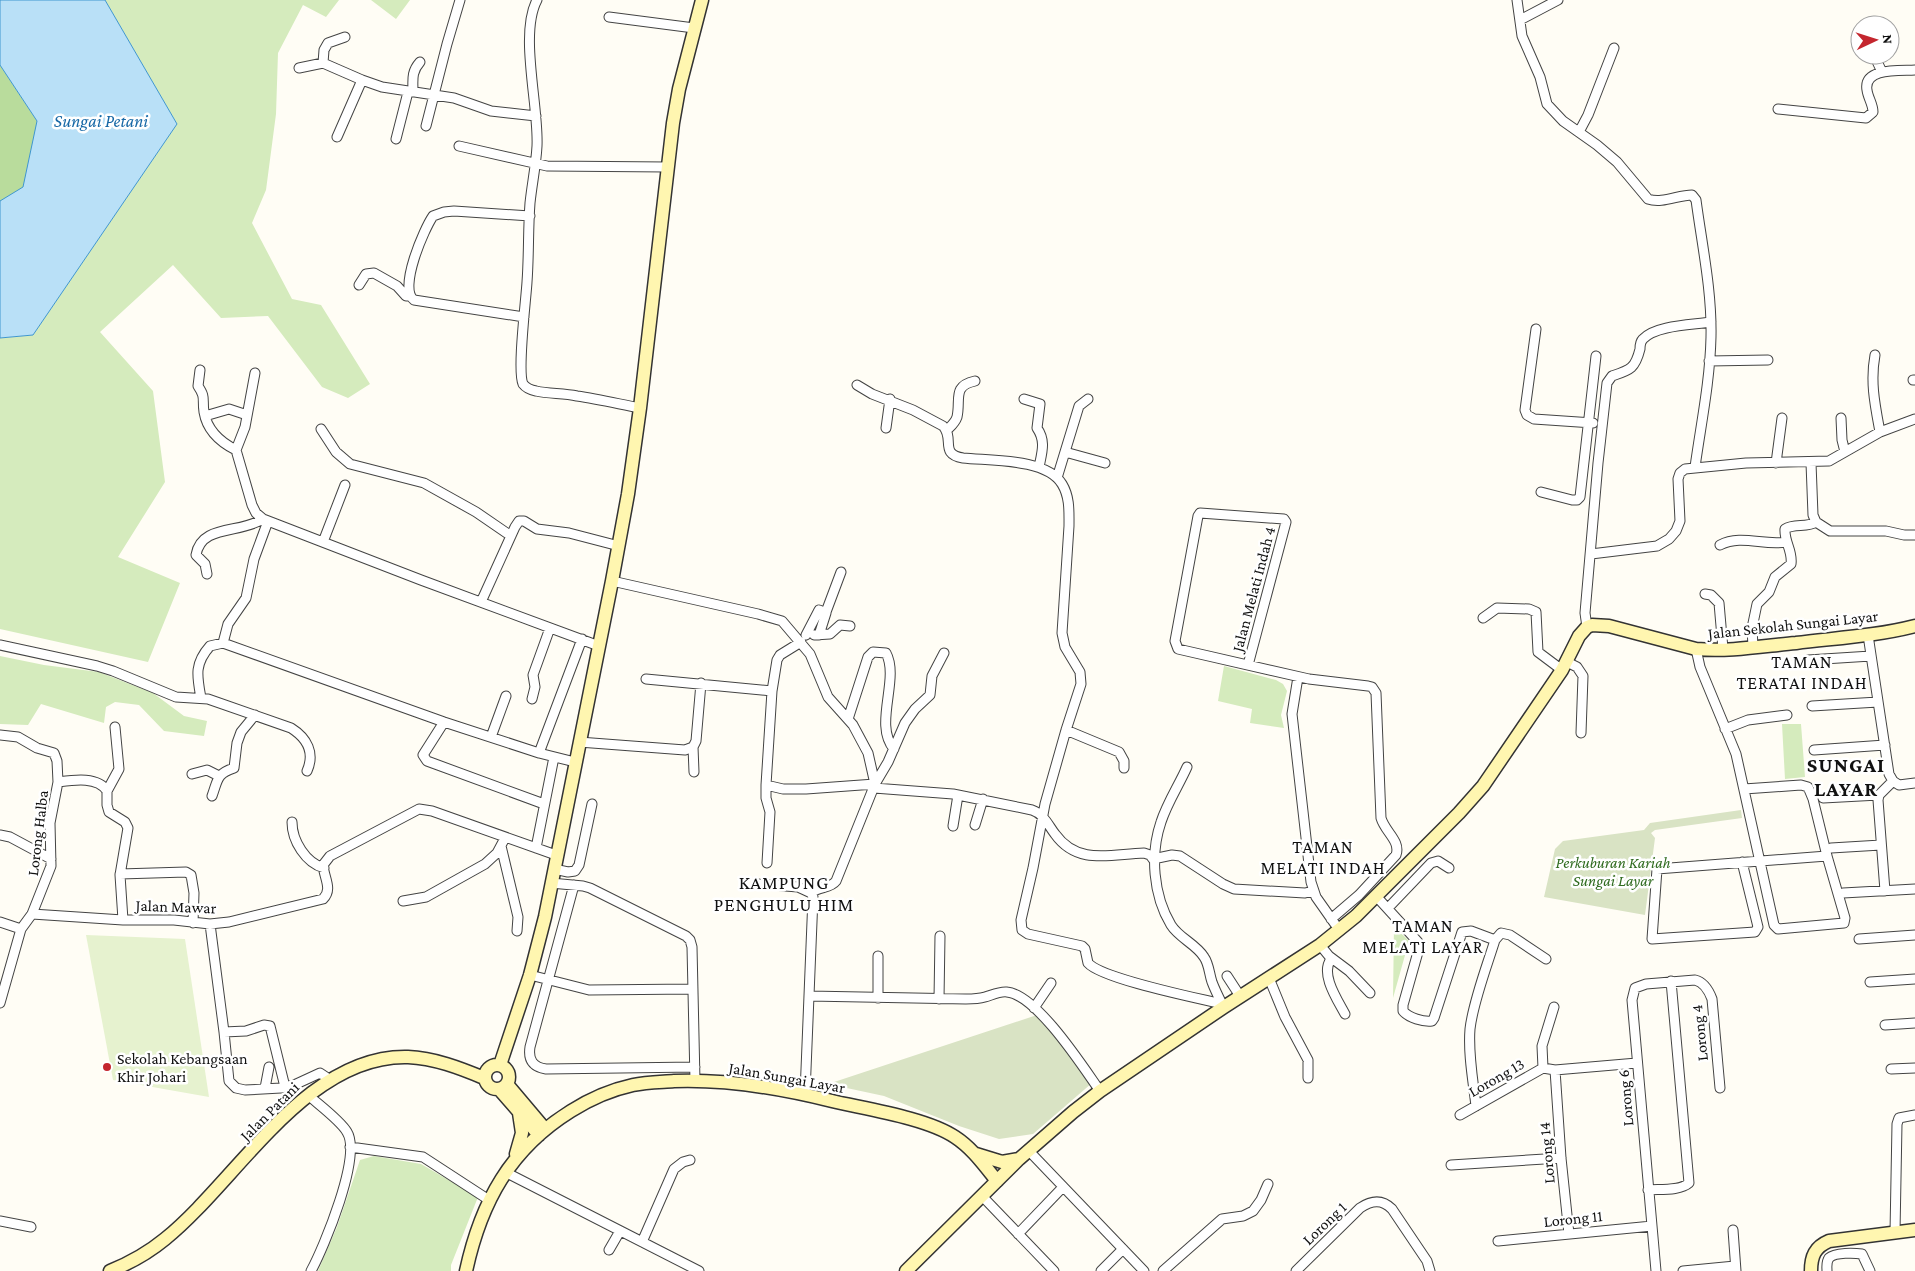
<svg xmlns="http://www.w3.org/2000/svg" width="1915" height="1271" viewBox="0 0 1915 1271" font-family="'Crimson Pro',serif">
<style>
.green{fill:#d5ebbd}
.forest{fill:#b9dc9c}
.cemetery{fill:#d9e3c4}
.pitch{fill:#e6f2cf}
.water{fill:#b9e0f7;stroke:#3f96cf}
.lines{fill:none;stroke-linecap:round;stroke-linejoin:round}
.street-casing{stroke:#444;stroke-width:11}
.secondary-casing{stroke:#333;stroke-width:15}
.street{stroke:#fff;stroke-width:9}
.secondary{stroke:#fff6b0;stroke-width:12}
.poi-dot{fill:#c4262e;stroke:#fff;stroke-width:2}
.labels{text-anchor:middle;stroke-width:5;stroke-linejoin:round;paint-order:stroke}
.street-label{font-size:16px;fill:#111;stroke:#fff}
.park-label{font-size:16px;font-style:italic;fill:#2f6b1f;stroke:#fff}
.poi-label{font-size:16px;fill:#111;stroke:#fff;text-anchor:start}
.water-label{font-size:18px;font-style:italic;fill:#1768a6;stroke:#fff}
.neighbourhood-label{font-size:18px;letter-spacing:1px;fill:#111;stroke:#fff}
.quarter-label{font-size:19px;letter-spacing:1px;fill:#111;stroke:#fff}
.district-label{font-size:21px;font-weight:bold;letter-spacing:1px;fill:#111;stroke:#fff}
</style>
<rect width="100%" height="100%" fill="#fffdf5"/>
<path class="green" d="M 105,0 L 339,0 L 326,17 L 303,5 L 278,53 L 276,114 L 266,190 L 252,223 L 292,299 L 321,305 L 370,384 L 348,398 L 322,387 L 268,316 L 221,318 L 173,265 L 100,332 L 153,391 L 165,482 L 118,557 L 180,583 L 148,662 L 0,629 L 0,338 L 33,335 L 177,124 Z
M 371,0 L 410,0 L 396,19 Z
M 0,656 L 44,665 L 99,672 L 153,693 L 184,716 L 207,721 L 204,736 L 164,731 L 139,705 L 115,702 L 106,707 L 104,723 L 41,704 L 28,725 L 0,724 Z
M 1224,666 L 1276,680 L 1283,684 L 1287,691 L 1281,715 L 1284,728 L 1250,723 L 1252,709 L 1218,701 Z
M 1782,724 L 1801,724 L 1805,777 L 1785,779 Z
M 1394,926 L 1409,941 L 1393,998 Z
M 374,1156 L 421,1164 L 478,1197 L 451,1265 L 451,1271 L 318,1271 L 337,1227 L 360,1160 Z"/>
<path class="forest" d="M 0,65 L 37,121 L 35,198 L 0,218 Z"/>
<path class="cemetery" d="M 1741,810 L 1742,818 L 1655,830 L 1651,833 L 1655,838 L 1645,915 L 1544,897 L 1555,849 L 1563,841 L 1644,830 L 1650,823 Z
M 1037,1015 L 1063,1044 L 1092,1083 L 1033,1134 L 999,1139 L 959,1126 L 884,1096 L 828,1084 Z"/>
<path class="pitch" d="M 86,935 L 185,939 L 209,1097 L 113,1080 Z"/>
<path class="water" d="M 0,0 L 105,0 L 177,124 L 33,335 L 0,338 L 0,201 L 23,187 L 37,121 L 0,65 Z"/>
<g class="lines">
<defs>
<path id="street" d="M 537,0 C 519,34 539,106 537,146 C 536,165 532,184 530,203 C 528,229 529,255 527,282 C 526,300 517,371 523,384 C 526,388 531,390 536,391 C 549,394 563,393 577,396 C 598,399 619,404 640,408
M 1517,0 L 1522,36 L 1540,77 L 1547,104 L 1563,121 L 1597,145 L 1617,162 L 1648,199 C 1662,204 1678,195 1692,195 L 1696,200 C 1702,245 1712,291 1711,337 C 1710,381 1701,424 1695,467
M 609,17 L 694,28
M 1520,20 L 1558,0
M 1874,55 L 1882,72
M 323,63 L 324,50 L 328,43 L 345,37
M 299,68 L 323,63 L 362,80 L 382,87 L 454,98 L 491,111 L 536,116
M 413,92 C 413,80 411,72 420,62
M 1778,109 L 1866,118 L 1873,112 C 1873,104 1868,98 1867,90 C 1863,67 1901,71 1915,70
M 426,126 L 447,44 L 460,0
M 1579,132 L 1588,115 L 1614,48
M 337,137 L 362,80
M 396,139 L 408,92
M 459,146 L 547,166 L 667,167
M 359,285 L 366,274 L 374,273 L 397,286 L 406,296 L 410,296
M 524,317 L 414,300 C 398,289 424,229 433,216 L 444,212 L 454,211 L 530,216
M 1536,329 L 1525,410 L 1527,415 L 1534,419 L 1593,423
M 1875,355 C 1870,382 1875,405 1880,432
M 1709,361 L 1768,360
M 200,370 L 198,386 C 206,398 202,398 204,412 C 207,430 220,442 236,450
M 255,373 L 245,427 L 236,450 L 252,505 L 256,513 L 263,519 L 421,580 L 599,646
M 1913,380 L 1915,380
M 857,385 L 872,394 L 913,410 L 943,426 C 955,439 939,454 963,458 C 990,461 1046,458 1062,484 C 1070,497 1069,512 1069,526 L 1062,633 L 1065,647 L 1080,672 L 1081,684 L 1066,730 L 1045,804 L 1033,868 L 1021,920 L 1022,930 L 1028,934 L 1082,946 L 1085,949 L 1088,963 C 1102,979 1197,998 1222,1004
M 1024,399 L 1040,404 L 1037,428 C 1046,441 1042,452 1039,467
M 205,416 L 229,409 L 247,415
M 1841,418 L 1842,440 L 1845,452
M 886,428 L 890,399
M 321,429 L 336,452 L 350,464 L 424,483 L 476,512 L 511,536
M 947,430 C 951,426 955,423 957,417 C 961,399 952,386 975,381
M 1065,452 L 1105,463
M 1776,463 L 1782,418
M 1811,463 L 1813,515 L 1816,522 L 1830,531 L 1886,531 L 1904,535 L 1915,535
M 1057,478 L 1079,406 L 1088,399
M 1541,492 L 1572,500 L 1577,500 L 1580,497 L 1596,356
M 323,542 L 345,485
M 1720,545 C 1741,534 1764,546 1786,542
M 1591,554 L 1657,546 L 1669,539 L 1676,531 L 1680,521 L 1678,479 L 1680,473 L 1685,469 L 1746,463 L 1829,461 L 1880,432 L 1915,419
M 207,574 L 205,564 L 196,555 C 201,524 240,534 263,519
M 612,581 L 758,614 L 782,621 L 810,654 L 828,697 L 853,725 L 868,753 L 875,784
M 1705,594 L 1711,595 L 1719,603 L 1723,649
M 481,602 L 515,527 L 519,521 L 524,521 L 537,529 L 569,533 L 619,546
M 826,612 L 841,572
M 1483,618 L 1497,608 L 1529,609 L 1536,612 L 1538,652 L 1562,670
M 1587,627 L 1585,613 L 1598,463 L 1607,383 L 1612,376 C 1630,370 1635,369 1640,349 C 1640,345 1641,341 1643,339 C 1656,325 1693,325 1711,322
M 806,635 L 819,610 L 826,613 L 819,635
M 814,635 L 830,634 L 840,625 L 850,626
M 1868,635 L 1889,774 L 1893,781
M 801,642 L 780,655 L 777,660 L 772,691 L 766,785 L 783,789 L 806,789 L 875,784
M 223,643 L 228,624 L 246,598 L 254,559 L 268,521
M 0,645 L 97,666 L 113,671 L 176,697 L 208,699 L 291,728 C 307,738 315,753 307,771
M 1753,647 L 1752,628 L 1757,604 L 1769,592 L 1775,577 L 1791,564 C 1793,551 1784,542 1785,529 C 1794,523 1807,528 1816,522
M 1696,649 L 1700,667 L 1736,754 L 1774,925 L 1778,929 L 1844,923 L 1845,918 L 1827,856 L 1813,799 L 1808,787 L 1801,785 L 1744,789
M 1808,660 L 1871,656
M 1567,662 L 1577,667 L 1583,676 L 1581,733
M 1248,665 L 1286,522 L 1284,519 L 1200,513 L 1198,516 L 1175,641 L 1178,649 L 1309,679 L 1368,686 L 1372,687 L 1376,693 L 1381,818 C 1385,832 1401,841 1396,855 L 1359,895 L 1331,919
M 1298,677 L 1292,714 L 1311,882 L 1316,897 L 1335,924
M 646,679 L 772,691
M 201,698 C 197,676 194,664 210,646 L 223,643 L 444,722 L 539,753 L 575,762
M 532,699 L 535,687 L 533,675 L 550,628
M 1812,706 L 1878,702
M 848,719 L 868,657 L 873,652 L 886,653 C 900,679 873,725 894,749
M 444,722 L 423,755 L 427,761 L 544,804
M 1725,729 L 1748,720 L 1787,715
M 1066,730 L 1119,752 L 1124,761 L 1124,768
M 0,735 L 18,737 L 37,748 L 54,753 L 57,761 L 58,782 L 50,823 L 51,866 L 32,914
M 491,737 L 506,696
M 579,742 L 685,750 L 693,747
M 1814,750 L 1885,745
M 539,753 L 582,639
M 1187,767 C 1179,785 1167,803 1161,822 C 1150,854 1153,895 1171,925 C 1179,938 1196,944 1204,957 C 1209,964 1209,973 1212,982 C 1215,990 1219,998 1223,1006
M 694,772 L 693,747 L 696,741 L 701,683
M 192,774 L 207,770 L 219,776
M 1893,781 L 1899,785 L 1915,783
M 58,782 C 73,780 98,776 107,791 L 107,805 L 109,812 L 125,822 L 128,828 L 120,875 L 123,920
M 766,785 L 766,798 L 770,812 L 767,863
M 874,788 L 953,794 L 1032,810 C 1044,814 1048,825 1055,834 C 1078,866 1111,854 1144,853 L 1150,855 L 1153,859
M 107,791 L 119,769 L 115,727
M 212,796 C 218,780 216,774 234,768 L 237,743 L 241,732 L 255,715
M 1823,798 L 1879,795
M 292,822 C 292,841 306,863 324,868
M 975,825 L 983,799
M 953,826 L 958,795
M 0,835 L 10,837 L 51,859
M 501,846 L 518,917 L 517,931
M 536,848 L 554,757
M 1831,848 L 1881,845
M 1153,859 L 1172,855 L 1180,856 L 1223,884 L 1234,889 L 1305,893 L 1313,891
M 1742,862 L 1758,927 L 1755,932 L 1652,939 L 1657,869 L 1827,856
M 554,869 L 568,872 L 575,871 L 579,865 L 592,804
M 120,874 L 186,872 L 191,875 L 194,893 L 193,923
M 551,883 L 583,886 L 590,888 L 686,936 L 690,940 L 692,947 L 695,1081
M 758,884 L 798,887 L 811,893 L 813,897 L 805,1094
M 574,885 L 530,1047 C 528,1060 533,1067 546,1069 L 695,1067
M 1885,891 L 1878,800 L 1879,795 L 1893,781
M 811,893 C 819,886 830,889 836,881 L 875,784 L 888,762 L 905,723 L 915,709 L 930,695 L 932,676 L 944,653
M 1843,893 L 1915,889
M 1376,896 L 1418,942 L 1418,952 L 1403,1005 L 1403,1011 C 1409,1018 1423,1022 1432,1021 L 1434,1018 L 1462,932 L 1471,931 L 1495,940
M 403,901 L 426,897 L 485,864 L 497,853 L 505,838
M 1388,908 L 1431,863 L 1438,861 L 1449,868
M 0,922 L 21,929
M 210,924 L 224,1032 L 229,1081 L 236,1088 L 245,1090 L 281,1088 L 294,1085 L 320,1073 L 329,1079
M 1859,939 L 1915,935
M 1320,945 L 1329,956 L 1349,971 L 1370,993
M 878,956 L 878,998
M 1331,959 C 1320,974 1337,999 1345,1014
M 530,975 L 589,990 L 693,989
M 1227,976 L 1240,996
M 1269,978 L 1285,1017 L 1308,1060 L 1308,1078
M 1870,982 L 1915,979
M 809,996 L 966,999 C 972,999 978,999 985,997 C 992,995 1000,991 1007,992 C 1037,995 1083,1067 1100,1091
M 939,999 L 940,936
M 0,1003 L 21,929 L 32,914 L 123,920 L 174,920 L 210,924 L 229,922 L 323,899 C 333,889 324,878 323,865 L 330,856 L 419,809 L 432,811 L 556,855
M 1034,1008 L 1051,983
M 1885,1025 L 1915,1023
M 224,1032 L 246,1031 L 264,1025 L 270,1026 L 285,1087
M 1543,1068 L 1542,1046 L 1554,1007
M 1891,1069 L 1915,1068
M 1555,1070 L 1561,1158 L 1569,1234
M 265,1088 L 269,1067
M 308,1095 C 318,1104 341,1121 347,1132 C 362,1156 324,1247 311,1271
M 1476,1106 C 1473,1080 1468,1054 1470,1029 C 1473,1002 1487,966 1495,940 L 1501,933 L 1510,935 L 1546,959
M 1460,1115 L 1543,1068 L 1555,1070 L 1637,1063
M 350,1147 L 423,1157 L 489,1200
M 1029,1151 L 1144,1271
M 1451,1165 L 1561,1158
M 505,1172 L 699,1271
M 1648,1190 C 1660,1189 1680,1191 1689,1183 L 1671,981
M 982,1196 L 1054,1271
M 0,1221 L 31,1227
M 1733,1230 L 1736,1271
M 1895,1232 L 1897,1124 L 1899,1118 L 1915,1115
M 1018,1234 L 1063,1187
M 1498,1241 L 1652,1226
M 642,1242 L 674,1169 L 683,1162 L 690,1160
M 609,1250 L 620,1231
M 1101,1271 L 1123,1249
M 1163,1271 L 1222,1219 L 1243,1216 L 1253,1211 L 1261,1200 L 1268,1184
M 1296,1271 L 1360,1208 C 1372,1200 1382,1199 1392,1209 L 1427,1261 L 1430,1271
M 1656,1271 L 1632,1000 L 1635,988 L 1646,984 L 1695,980 C 1704,982 1709,991 1712,999 L 1720,1088
M 1683,1271 L 1735,1266
M 1827,1271 C 1827,1267 1826,1262 1829,1258 C 1835,1252 1855,1253 1862,1254 L 1870,1271"/>
<path id="secondary" d="M485 1077a12 12 0 1 1 24 0a12 12 0 1 1-24 0Z
M 500,1065 L 530,975 L 545,917 L 612,581 L 628,494 L 640,408 L 673,123 L 679,89 L 702,0
M 507,1084 L 545,1129
M 499,1089 L 539,1135
M 516,1154 L 522,1133 L 519,1113
M 976,1154 L 1002,1162 L 1019,1159
M 110,1271 C 130,1263 148,1253 165,1239 C 237,1181 306,1054 408,1057 C 434,1058 460,1068 484,1078
M 466,1271 C 481,1202 510,1149 571,1111 C 590,1099 610,1090 633,1085 C 646,1082 661,1082 674,1081 C 728,1079 780,1088 832,1101 C 866,1109 927,1118 955,1137 C 972,1148 984,1165 997,1181
M 906,1271 L 1019,1159 L 1073,1112 L 1100,1091 L 1224,1007 L 1320,945 L 1356,916 L 1459,813 L 1483,786 L 1562,670 L 1579,636 L 1587,627 L 1592,625 L 1609,626 L 1696,649 C 1729,652 1763,646 1796,643 C 1836,638 1876,636 1915,626
M 1811,1271 C 1811,1256 1815,1247 1829,1241 L 1915,1230"/>
</defs>
<use href="#street" class="street-casing"/>
<use href="#secondary" class="secondary-casing"/>
<use href="#street" class="street"/>
<use href="#secondary" class="secondary"/>
</g>
<circle class="poi-dot" cx="107" cy="1067" r="5"/>
<g class="labels">
<g class="street-label">
<text transform="translate(1253 589) rotate(-75)" y="6">Jalan Melati Indah 4</text>
<text transform="translate(1793 624) rotate(-6)" y="6">Jalan Sekolah Sungai Layar</text>
<text transform="translate(37 833) rotate(-83)" y="6">Lorong Halba</text>
<text transform="translate(176 906) rotate(2)" y="6">Jalan Mawar</text>
<text transform="translate(1699 1033) rotate(-96)" y="6">Lorong 4</text>
<text transform="translate(787 1077) rotate(10)" y="6">Jalan Sungai Layar</text>
<text transform="translate(1496 1077) rotate(-30)" y="6">Lorong 13</text>
<text transform="translate(1625 1098) rotate(-95)" y="6">Lorong 6</text>
<text transform="translate(269 1111) rotate(-45)" y="6">Jalan Patani</text>
<text transform="translate(1546 1153) rotate(-95)" y="6">Lorong 14</text>
<text transform="translate(1573 1218) rotate(-6)" y="6">Lorong 11</text>
<text transform="translate(1324 1223) rotate(-44)" y="6">Lorong 1</text>
</g>
<g class="park-label">
<text x="1613" y="868">Perkuburan Kariah<tspan x="1613" dy="18">Sungai Layar</tspan></text>
</g>
<g class="poi-label">
<text x="117" y="1064">Sekolah Kebangsaan<tspan x="117" dy="18">Khir Johari</tspan></text>
</g>
<g class="water-label">
<text x="101" y="127">Sungai Petani</text>
</g>
<g class="neighbourhood-label">
<text x="1802" y="668">TAMAN<tspan x="1802" dy="21">TERATAI INDAH</tspan></text>
<text x="1323" y="853">TAMAN<tspan x="1323" dy="21">MELATI INDAH</tspan></text>
<text x="1423" y="932">TAMAN<tspan x="1423" dy="21">MELATI LAYAR</tspan></text>
</g>
<g class="quarter-label">
<text x="784" y="889">KAMPUNG<tspan x="784" dy="22">PENGHULU HIM</tspan></text>
</g>
<g class="district-label">
<text x="1846" y="772">SUNGAI<tspan x="1846" dy="24">LAYAR</tspan></text>
</g>
</g>
<g transform="translate(1875 40) rotate(86)"><circle r="24" fill="#ffffff" stroke="#a0a0a0"/>
<path d="M0-4L9 19L0 12L-9 19Z" fill="#c4262e"/>
<text y="-8" font-size="14" font-weight="bold" text-anchor="middle" fill="#111111">N</text>
</g>
</svg>
